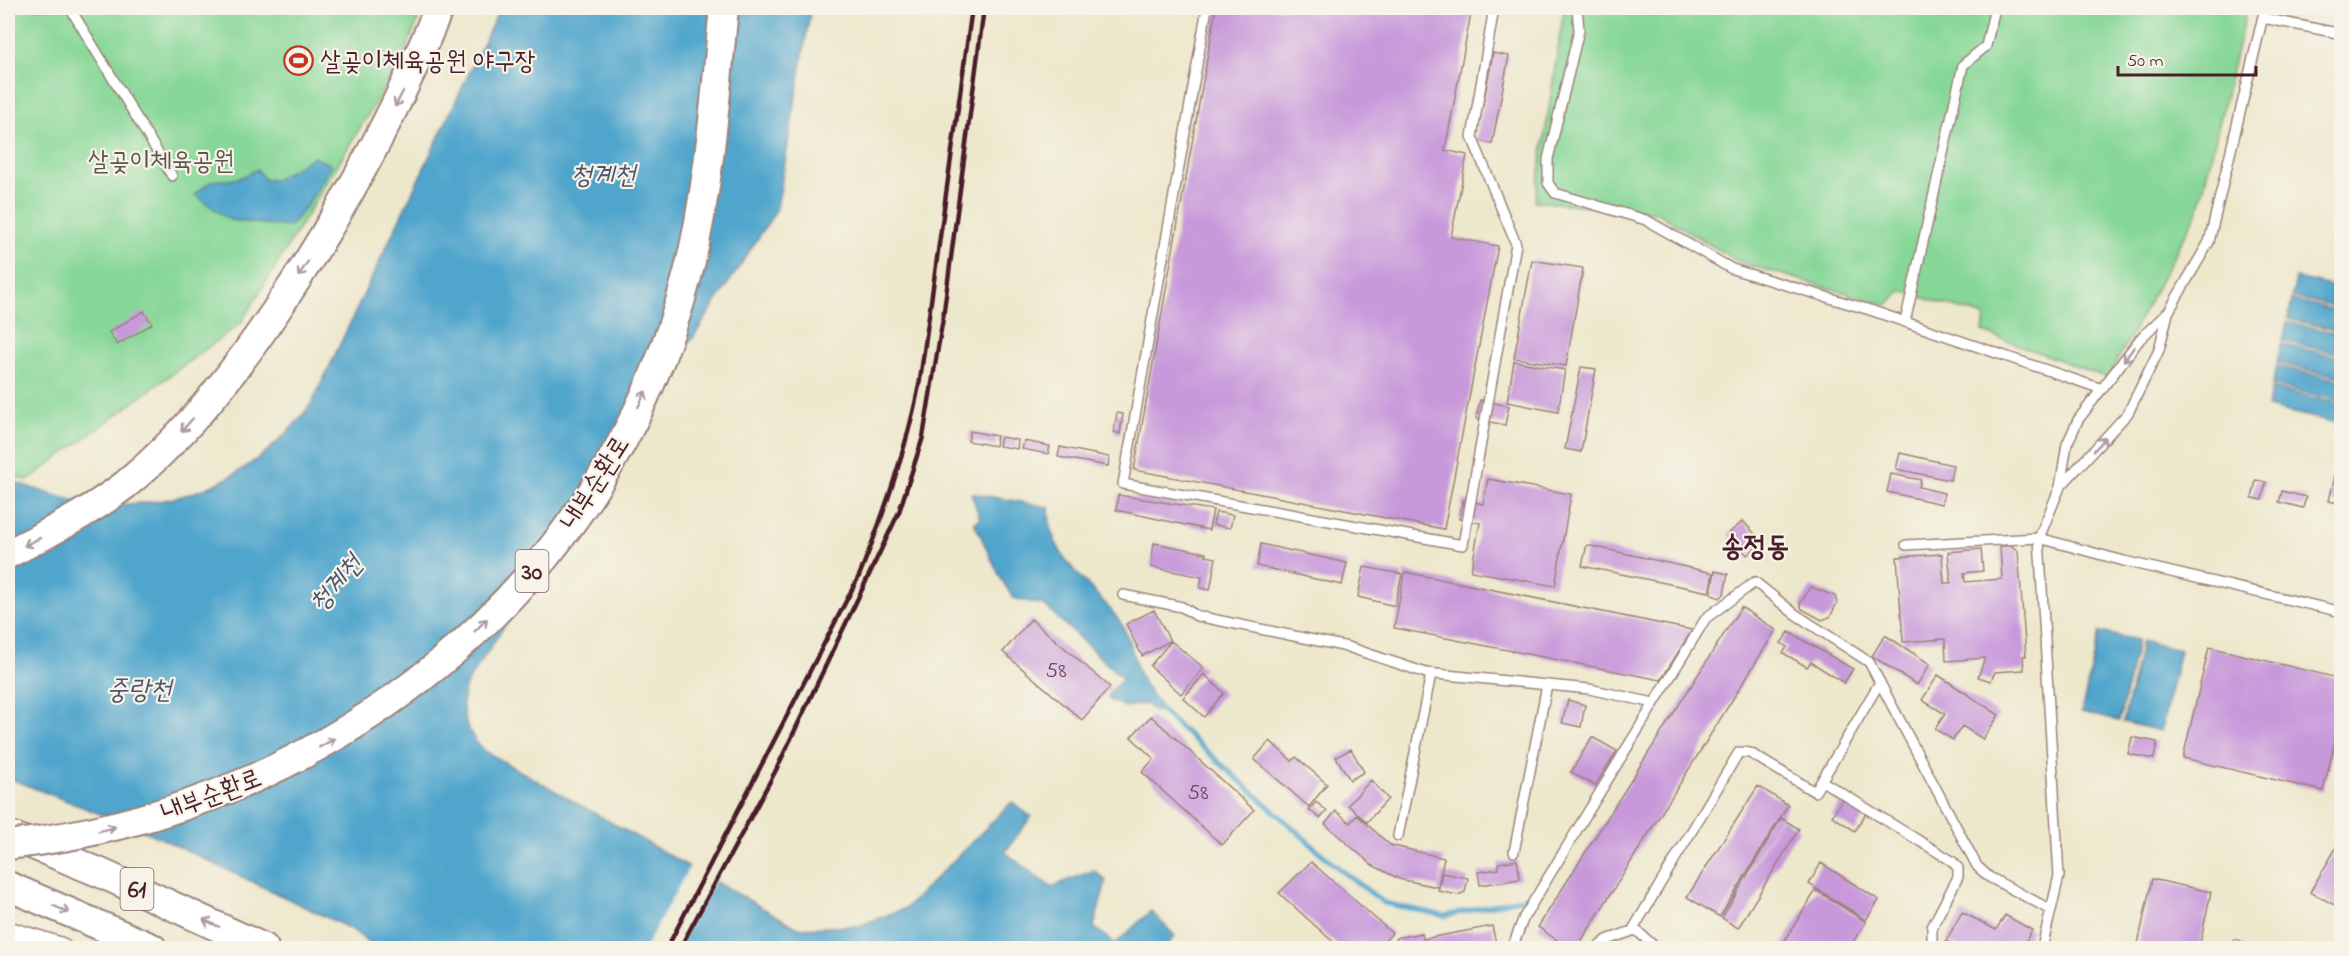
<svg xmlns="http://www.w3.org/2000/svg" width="2349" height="956" viewBox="0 0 2349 956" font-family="'Indie Flower','Poor Story',sans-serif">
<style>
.green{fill:#86d797;stroke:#687b61;stroke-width:1.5}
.water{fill:#50a5cc;stroke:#4d627c;stroke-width:1.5}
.pier{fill:#ede7cb}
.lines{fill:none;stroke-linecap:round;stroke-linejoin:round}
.stream{stroke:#50a5cc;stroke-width:5}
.building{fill:#c798da}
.service-casing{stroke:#9c837b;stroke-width:12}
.tertiary-casing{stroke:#9c837b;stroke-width:24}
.trunk-casing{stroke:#9c837b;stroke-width:32}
.service{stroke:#fff;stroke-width:9}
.tertiary{stroke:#fff;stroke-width:21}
.trunk{stroke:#fff;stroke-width:28}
.rail{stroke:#4a1f2b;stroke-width:4.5}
.trunk-bridge-casing{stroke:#9c837b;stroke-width:32;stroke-linecap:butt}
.trunk-bridge{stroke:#fff;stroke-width:28}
.oneway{stroke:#ae9aa0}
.labels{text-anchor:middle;stroke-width:4.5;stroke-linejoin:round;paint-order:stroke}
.number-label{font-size:22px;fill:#693d57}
.shield{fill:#f7f3e8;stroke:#7e5f64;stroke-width:1.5}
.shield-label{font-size:24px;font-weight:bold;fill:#4a1f2b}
.poi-label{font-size:26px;fill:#4a1f2b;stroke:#f7f3e8;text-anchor:start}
.park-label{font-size:26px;fill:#5c564b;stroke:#f7f3e8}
.street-label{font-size:26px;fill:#4a1f2b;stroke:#f7f3e8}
.water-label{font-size:27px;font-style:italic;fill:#4c556b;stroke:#f7f3e8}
.quarter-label{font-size:28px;font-weight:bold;fill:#4a1f2b;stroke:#f7f3e8}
</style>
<rect width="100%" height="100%" fill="#f7f3e8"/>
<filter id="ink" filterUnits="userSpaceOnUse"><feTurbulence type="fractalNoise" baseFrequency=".0167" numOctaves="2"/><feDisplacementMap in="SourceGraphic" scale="12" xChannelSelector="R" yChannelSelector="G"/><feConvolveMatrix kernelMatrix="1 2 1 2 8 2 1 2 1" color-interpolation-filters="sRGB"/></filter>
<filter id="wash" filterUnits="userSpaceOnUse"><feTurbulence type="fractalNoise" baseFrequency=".008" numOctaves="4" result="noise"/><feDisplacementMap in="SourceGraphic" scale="24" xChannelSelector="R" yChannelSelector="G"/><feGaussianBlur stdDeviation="1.35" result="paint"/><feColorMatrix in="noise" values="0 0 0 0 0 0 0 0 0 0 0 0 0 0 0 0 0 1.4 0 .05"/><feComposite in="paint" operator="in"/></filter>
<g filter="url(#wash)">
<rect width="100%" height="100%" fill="#ede7cb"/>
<path class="green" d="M 8,8 L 423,8 L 402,59 L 241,323 L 28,480 L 8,475 Z
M 1564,8 L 2247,8 L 2198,211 L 2108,378 L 1983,332 L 1985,316 L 1901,291 L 1887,305 L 1739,262 L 1656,212 L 1535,201 Z"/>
<path class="water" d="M 500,8 L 811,8 L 777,209 L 467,683 C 457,708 465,730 483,750 L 798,928 L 858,926 L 906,908 L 1012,802 L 1031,817 L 1005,852 L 1051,887 L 1094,870 L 1106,881 L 1094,927 L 1115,944 L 1151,911 L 1175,936 L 1165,948 L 376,948 L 351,929 L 154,835 L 8,778 L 8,480 C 34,488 65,501 92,503 C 186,511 256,477 312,403 Z
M 313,157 L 332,165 L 306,207 L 289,227 L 230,220 L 195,195 C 218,171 217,185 239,178 C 246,176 252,172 257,169 L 264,179 L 275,180 Z
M 2296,278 L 2341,288 L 2341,308 L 2292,297 Z
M 2292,300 L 2341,311 L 2341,331 L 2288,319 Z
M 2287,322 L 2341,334 L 2341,354 L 2283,341 Z
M 2281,344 L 2341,357 L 2341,377 L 2277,363 Z
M 2277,366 L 2341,380 L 2341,401 L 2272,385 Z
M 2272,388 L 2341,404 L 2341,424 L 2267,407 Z
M 971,493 L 1049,507 C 1047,562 1096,584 1122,625 C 1133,644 1134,667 1145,686 C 1149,693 1157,700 1161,707 L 1156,712 L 1145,704 L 1125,707 L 1108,699 L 1110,692 L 1123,679 L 1044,605 L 1013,598 L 1000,577 L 974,522 L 980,519 Z
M 2100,632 L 2138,640 L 2119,721 L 2081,712 Z
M 2142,641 L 2180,650 L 2161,731 L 2123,722 Z"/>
<path class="pier" d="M 691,864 L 716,878 L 677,948 L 645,948 Z"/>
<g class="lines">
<path class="stream" d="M 1155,705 L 1331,862 L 1384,903 L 1445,916 L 1528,897"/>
</g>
<g id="blocks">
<path class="building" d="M 1216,8 L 1472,8 L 1445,150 L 1467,155 L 1451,237 L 1498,246 L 1444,529 L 1134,470 Z
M 1493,53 L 1509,56 L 1492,144 L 1476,140 Z
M 1532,260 L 1583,268 L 1566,366 L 1514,358 Z
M 144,311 L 152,324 L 117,345 L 109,332 Z
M 1514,361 L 1565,370 L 1558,412 L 1507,402 Z
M 1581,367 L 1596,369 L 1581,452 L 1565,449 Z
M 1480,400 L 1509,406 L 1505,425 L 1476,419 Z
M 1117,413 L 1123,414 L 1120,434 L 1114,432 Z
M 970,431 L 997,436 L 995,446 L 968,441 Z
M 1001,437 L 1018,440 L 1017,449 L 999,446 Z
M 1024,441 L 1050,446 L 1048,454 L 1022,449 Z
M 1060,447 L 1109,457 L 1108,466 L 1058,457 Z
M 1900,453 L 1953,465 L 1950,480 L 1896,469 Z
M 2339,459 L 2342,459 L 2342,504 L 2329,501 Z
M 1891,474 L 1921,480 L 1919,487 L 1944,493 L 1942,504 L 1887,492 Z
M 1488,479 L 1571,494 L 1555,586 L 1471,571 L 1480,523 L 1459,519 L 1463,500 L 1483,504 Z
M 2256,480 L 2266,482 L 2262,500 L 2252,498 Z
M 2282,491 L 2306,497 L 2303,508 L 2279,502 Z
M 1118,495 L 1213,510 L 1209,530 L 1116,510 Z
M 1216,512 L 1233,515 L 1230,528 L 1213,525 Z
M 1743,521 L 1762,542 L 1747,555 L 1728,534 Z
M 1154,543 L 1206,553 L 1206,556 L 1216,558 L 1210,590 L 1200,588 L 1202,577 L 1151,567 Z
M 1261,544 L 1347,563 L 1342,585 L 1257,566 Z
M 1587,545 L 1713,573 L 1709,592 L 1582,566 Z
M 2000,546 L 2012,546 L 2018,551 L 2026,656 L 2023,656 L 2024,670 L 1995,672 L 1991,681 L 1978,677 L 1985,658 L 1946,661 L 1945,639 L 1903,642 L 1897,557 L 1942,554 L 1944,583 L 1951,583 L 1948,552 L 1981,549 L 1983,571 L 1964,573 L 1965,582 L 2002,579 Z
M 1364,567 L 1402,574 L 1395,606 L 1358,597 Z
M 1715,571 L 1728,574 L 1724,594 L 1720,598 L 1712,595 L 1711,592 Z
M 1405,572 L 1692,630 L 1661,680 L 1394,628 Z
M 1811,587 L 1835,596 L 1837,603 L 1830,617 L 1822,620 L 1802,609 L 1800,604 Z
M 1741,607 L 1776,630 L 1577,948 L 1569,948 L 1538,927 Z
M 1154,610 L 1170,641 L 1142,656 L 1126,624 Z
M 1031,619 L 1110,687 L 1082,720 L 1003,652 Z
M 1789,632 L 1853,669 L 1844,683 L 1811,662 L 1807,667 L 1783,653 L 1787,647 L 1781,643 Z
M 1885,635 L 1930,664 L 1917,685 L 1872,656 Z
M 1171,641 L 1204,668 L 1181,694 L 1150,666 Z
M 2209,647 L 2342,679 L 2342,711 L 2323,791 L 2183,758 Z
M 1204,674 L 1224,693 L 1204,717 L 1183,698 Z
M 1938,675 L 1999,715 L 1983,739 L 1962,726 L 1953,740 L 1935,729 L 1945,714 L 1922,700 Z
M 1568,700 L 1585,705 L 1581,727 L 1562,723 Z
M 1151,716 L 1254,810 L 1222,845 L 1142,772 L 1154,759 L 1131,737 Z
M 1592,737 L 1617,751 L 1595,786 L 1571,772 Z
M 2132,737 L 2157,742 L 2154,759 L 2128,754 Z
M 1270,741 L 1292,761 L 1296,757 L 1327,784 L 1309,807 L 1254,759 Z
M 1351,749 L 1364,772 L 1350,780 L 1336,757 Z
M 1371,780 L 1388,799 L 1367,822 L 1348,805 Z
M 1758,786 L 1788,805 L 1720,917 L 1687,897 Z
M 1843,798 L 1866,813 L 1855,831 L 1832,816 Z
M 1316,802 L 1327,811 L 1320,818 L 1309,810 Z
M 1336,811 L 1350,823 L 1357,815 L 1390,845 L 1444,858 L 1438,887 L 1399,879 L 1372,865 L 1325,824 Z
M 1781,818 L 1799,829 L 1738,928 L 1722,918 Z
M 2342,838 L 2342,909 L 2310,892 Z
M 1517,860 L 1520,879 L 1480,885 L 1478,872 L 1499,869 L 1498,863 Z
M 1311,862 L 1392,933 L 1379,948 L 1340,948 L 1279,893 Z
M 1821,863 L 1879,900 L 1866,920 L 1809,884 Z
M 1442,873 L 1468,878 L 1465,892 L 1458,895 L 1438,891 Z
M 2152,879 L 2211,892 L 2199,948 L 2156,948 L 2138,944 Z
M 1816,890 L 1866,922 L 1849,948 L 1780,948 Z
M 1962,912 L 1996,930 L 2005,915 L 2032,930 L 2022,948 L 1960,948 L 1946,941 Z
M 1492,926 L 1497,948 L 1399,948 L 1396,938 L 1422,933 L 1423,939 Z"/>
</g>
</g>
<g filter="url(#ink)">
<use href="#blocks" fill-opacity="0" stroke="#9c837b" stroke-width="1.5"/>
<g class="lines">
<defs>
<path id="service" d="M 70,8 L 172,176
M 1207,8 L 1123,484 L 1463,545 L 1516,244 L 1472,137 L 1494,8
M 1577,8 L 1579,30 L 1548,159 L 1548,183 L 1555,193 L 1646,220 L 1732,269 L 1870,310 L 2102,389
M 2263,18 L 2342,34
M 1905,322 L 1963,65 L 1986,46 L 1995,8
M 2060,487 L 2128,413 L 2159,350 L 2168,313
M 1906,545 L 2039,538 L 2124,561 L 2342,612
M 1123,595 L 1182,607 L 1197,616 L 1348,647 L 1426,673 L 1589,689 L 1654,703
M 1822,781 L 1952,861 L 1958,868 L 1958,877 L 1932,927 L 1932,948
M 1398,836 L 1431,674
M 1514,852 L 1547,685
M 1634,928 L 1656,948
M 1512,948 L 1524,917 L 1706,618 L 1755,582 L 1795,614 L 1869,662 L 1977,866 L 1989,877 L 2051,910
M 1597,948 L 1607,940 L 1632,931 L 1739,752 L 1750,753 L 1815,792 L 1880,682
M 2042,948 L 2059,876 L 2039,538 L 2060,487 L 2067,444 L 2078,420 L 2140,339 L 2169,311 L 2209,242 L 2265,8
M 2235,948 L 2237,945 L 2243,948"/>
<path id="tertiary" d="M 8,932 L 60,948"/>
<path id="trunk" d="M 8,554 C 47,534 90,512 125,485 C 192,430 244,360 291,288 C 349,199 399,105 439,8
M 14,837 L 103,874 L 264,948
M 8,886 L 152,948"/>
</defs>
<use href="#service" class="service-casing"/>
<use href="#tertiary" class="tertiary-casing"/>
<use href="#trunk" class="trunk-casing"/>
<use href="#service" class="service"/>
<use href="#tertiary" class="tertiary"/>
<use href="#trunk" class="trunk"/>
<path class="rail" d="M 667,948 L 859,576 C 885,512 907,448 920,380 L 972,8
M 680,948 L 775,772 L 899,512 L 923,437 L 943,318 L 984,8"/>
<defs>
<path id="trunk-bridge" d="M 8,845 C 328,809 607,591 688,273 C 710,186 715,96 724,8"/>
</defs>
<use href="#trunk-bridge" class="trunk-bridge-casing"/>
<use href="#trunk-bridge" class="trunk-bridge"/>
</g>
<defs><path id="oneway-shaft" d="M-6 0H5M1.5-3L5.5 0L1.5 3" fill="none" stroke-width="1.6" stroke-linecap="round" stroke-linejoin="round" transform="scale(1.5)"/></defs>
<g class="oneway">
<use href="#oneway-shaft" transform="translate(399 99) rotate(118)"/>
<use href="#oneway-shaft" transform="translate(303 269) rotate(123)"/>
<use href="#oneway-shaft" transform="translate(2129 354) rotate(127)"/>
<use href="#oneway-shaft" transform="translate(642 399) rotate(-65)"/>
<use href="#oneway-shaft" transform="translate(187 425) rotate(132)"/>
<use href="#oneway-shaft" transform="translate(2100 444) rotate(-47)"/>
<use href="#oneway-shaft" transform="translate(32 542) rotate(153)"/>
<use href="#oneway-shaft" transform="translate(481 625) rotate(-45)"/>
<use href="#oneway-shaft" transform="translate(327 743) rotate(-29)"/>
<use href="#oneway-shaft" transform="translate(107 829) rotate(-15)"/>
<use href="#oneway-shaft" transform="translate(61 909) rotate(23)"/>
<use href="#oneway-shaft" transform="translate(211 923) rotate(-155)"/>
</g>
</g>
<defs>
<symbol id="stadium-ring" viewBox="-11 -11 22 22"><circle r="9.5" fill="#f7f3e8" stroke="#c8321e" stroke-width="1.5"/><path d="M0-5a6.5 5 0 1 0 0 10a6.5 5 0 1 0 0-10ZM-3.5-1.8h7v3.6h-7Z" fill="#c8321e"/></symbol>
</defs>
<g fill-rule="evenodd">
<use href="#stadium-ring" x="282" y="44" width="33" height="33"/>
</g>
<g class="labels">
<g class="number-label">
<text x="1056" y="677">58</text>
<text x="1198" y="799">58</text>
</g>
<g class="shield">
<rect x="515.5" y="550" width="33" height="42" rx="4.5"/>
<rect x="120.5" y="868" width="33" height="42" rx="4.5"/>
</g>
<g class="shield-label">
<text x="532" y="579">30</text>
<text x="137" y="897">61</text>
</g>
<g class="poi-label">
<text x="320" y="69">살곶이체육공원 야구장</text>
</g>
<g class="park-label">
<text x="161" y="169">살곶이체육공원</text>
</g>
<g class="street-label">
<text transform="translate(594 482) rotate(-58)" y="9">내부순환로</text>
<text transform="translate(211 794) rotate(-21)" y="9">내부순환로</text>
</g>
<g class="water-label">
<text x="603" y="183">청계천</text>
<text transform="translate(335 583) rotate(-49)" y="9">청계천</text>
<text x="139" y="698">중랑천</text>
</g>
<g class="quarter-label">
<text x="1755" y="555">송정동</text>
</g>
</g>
<rect width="2349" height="956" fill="none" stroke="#f7f3e8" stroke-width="30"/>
<path d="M2118 66v9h138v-9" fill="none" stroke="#4a1f2b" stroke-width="3"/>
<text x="2127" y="66" font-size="18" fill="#4a1f2b" stroke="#f7f3e8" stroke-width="4.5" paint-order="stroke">50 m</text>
</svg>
